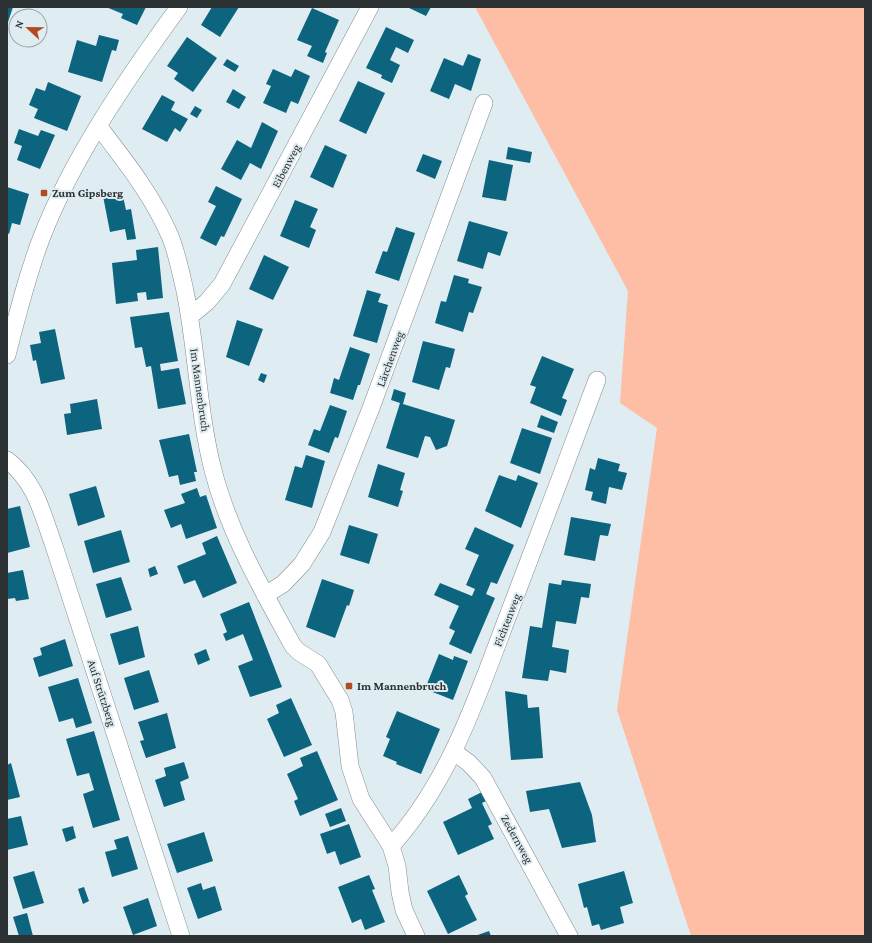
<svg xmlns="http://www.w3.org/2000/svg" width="872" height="943" viewBox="0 0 872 943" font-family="'Crimson Pro',serif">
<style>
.green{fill:#febda5}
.building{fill:#0c647e}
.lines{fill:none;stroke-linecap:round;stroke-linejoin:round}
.street-casing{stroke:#808c91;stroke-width:18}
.street{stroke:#fff;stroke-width:17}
.poi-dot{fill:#b14b21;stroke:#dfecf1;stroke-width:1.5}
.labels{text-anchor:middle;stroke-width:4;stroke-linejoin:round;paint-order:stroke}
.street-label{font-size:12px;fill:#2c3133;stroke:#dfecf1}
.poi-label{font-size:12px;font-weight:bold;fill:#2c3133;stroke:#dfecf1;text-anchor:start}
</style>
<rect width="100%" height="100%" fill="#dfecf1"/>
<path class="green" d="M 475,7 L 865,7 L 865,936 L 691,936 L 617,710 L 657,428 L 620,403 L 628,291 Z"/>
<path class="building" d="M 7,7 L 13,7 L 7,25 Z
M 106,7 L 146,7 L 137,25 L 121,18 L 123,14 Z
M 212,7 L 239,7 L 220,37 L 201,25 Z
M 407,7 L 431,7 L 426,16 Z
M 312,8 L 339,20 L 325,52 L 327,53 L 323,63 L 307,56 L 312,46 L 297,40 Z
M 386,27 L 414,40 L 408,53 L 396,47 L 390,60 L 400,65 L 392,83 L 381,78 L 382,75 L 366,68 Z
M 99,35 L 119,40 L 116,51 L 112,50 L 102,82 L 68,72 L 77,40 L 96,46 Z
M 187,37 L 217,58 L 193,92 L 174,79 L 178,73 L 167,66 Z
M 468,54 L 481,59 L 471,91 L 455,84 L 449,99 L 430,91 L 444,58 L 463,66 Z
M 227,59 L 239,66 L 235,72 L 223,65 Z
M 273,69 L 291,77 L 295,69 L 310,76 L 298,104 L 291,101 L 286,113 L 263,103 L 271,86 L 266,84 Z
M 358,81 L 385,93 L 366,134 L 339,121 Z
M 48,82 L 81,96 L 67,131 L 34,118 L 38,109 L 29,105 L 36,88 L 45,91 Z
M 233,89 L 246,97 L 239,109 L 226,102 Z
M 162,95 L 175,102 L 171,110 L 188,119 L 180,132 L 175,128 L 167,142 L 142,129 Z
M 195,106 L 202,110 L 197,118 L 190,114 Z
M 262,122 L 278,131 L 261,169 L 250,163 L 241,180 L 221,169 L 237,140 L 251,148 Z
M 19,129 L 38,136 L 41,130 L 55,135 L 40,169 L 17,160 L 22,146 L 14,143 Z
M 325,145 L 347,155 L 333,188 L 310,177 Z
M 508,147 L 532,152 L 530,163 L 506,159 Z
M 423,154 L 442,161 L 435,179 L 416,171 Z
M 489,160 L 513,165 L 506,201 L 482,197 Z
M 216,186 L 242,199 L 224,237 L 221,236 L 216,246 L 200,238 L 216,206 L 208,202 Z
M 7,187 L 29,194 L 20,225 L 12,223 L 9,234 L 7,233 Z
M 122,192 L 126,210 L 131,209 L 136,239 L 127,240 L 125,229 L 110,232 L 103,196 Z
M 295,200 L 318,209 L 310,227 L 316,230 L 309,248 L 280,236 Z
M 469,221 L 508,232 L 500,256 L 488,252 L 483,269 L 457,261 Z
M 396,227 L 415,233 L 399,281 L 375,273 L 383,251 L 387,252 Z
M 158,247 L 163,298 L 147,300 L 146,292 L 137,293 L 138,301 L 116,304 L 112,263 L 137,260 L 136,250 Z
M 264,255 L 289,267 L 273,300 L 249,289 Z
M 454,275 L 469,279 L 468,283 L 482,287 L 473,313 L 469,312 L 463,332 L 435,323 L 441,301 L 446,302 Z
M 367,290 L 381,294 L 378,302 L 388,305 L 377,343 L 353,336 Z
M 169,312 L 178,361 L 160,364 L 161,371 L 179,368 L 186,404 L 158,409 L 151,366 L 146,367 L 142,347 L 135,348 L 130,317 Z
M 237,320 L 263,329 L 249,366 L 226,357 Z
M 55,329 L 65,379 L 41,384 L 36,360 L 33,361 L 30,345 L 41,343 L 39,332 Z
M 423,341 L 455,349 L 450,368 L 446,367 L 439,390 L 412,382 Z
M 350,347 L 370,354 L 360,385 L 358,385 L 353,400 L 330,393 L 334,378 L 339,380 Z
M 542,356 L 574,369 L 562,398 L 567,400 L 561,416 L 530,403 L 536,387 L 530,385 Z
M 261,373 L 267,375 L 264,383 L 258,380 Z
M 394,389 L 406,393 L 403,404 L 455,420 L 447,446 L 436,450 L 430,437 L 425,436 L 418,458 L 386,448 L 400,403 L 391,400 Z
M 97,399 L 102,429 L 67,435 L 64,414 L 71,413 L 70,404 Z
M 330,405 L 347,411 L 338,438 L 335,437 L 329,453 L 308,445 L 314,429 L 320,431 Z
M 541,415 L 558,422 L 554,433 L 537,427 Z
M 522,428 L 552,438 L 540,474 L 510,463 Z
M 189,434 L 197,472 L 194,472 L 196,481 L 180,485 L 178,475 L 169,477 L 159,440 Z
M 306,455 L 325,461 L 312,508 L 285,500 L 295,466 L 302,468 Z
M 598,458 L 620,464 L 618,471 L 627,473 L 622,490 L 609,487 L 606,504 L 591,500 L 593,492 L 585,490 L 590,468 L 595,470 Z
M 378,464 L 405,473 L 400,490 L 403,491 L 398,507 L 368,497 Z
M 499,475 L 516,481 L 518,475 L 538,483 L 521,528 L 485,511 Z
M 96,486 L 105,517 L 78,526 L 69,494 Z
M 197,488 L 200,497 L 206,495 L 217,528 L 186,539 L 181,524 L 171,528 L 164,510 L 185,503 L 181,494 Z
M 20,506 L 30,547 L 7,553 L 7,509 Z
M 571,517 L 611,524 L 608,536 L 600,535 L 595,561 L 564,555 Z
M 349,525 L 378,534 L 369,564 L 340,555 Z
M 475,527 L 514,545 L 497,584 L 491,582 L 486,594 L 495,598 L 471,654 L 449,644 L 455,631 L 449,628 L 459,606 L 434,595 L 440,583 L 472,596 L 475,589 L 466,585 L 479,555 L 465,549 Z
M 121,530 L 130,562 L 93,573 L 84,541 Z
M 217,536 L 237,583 L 203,598 L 195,580 L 184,584 L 177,566 L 206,554 L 202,543 Z
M 155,566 L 158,574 L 150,577 L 148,569 Z
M 23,570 L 29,599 L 16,601 L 15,598 L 7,599 L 7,573 Z
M 121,577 L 132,610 L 106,618 L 96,584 Z
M 322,579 L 354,590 L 349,606 L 347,605 L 335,638 L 306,627 Z
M 562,580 L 591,584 L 589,598 L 581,597 L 576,624 L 556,621 L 552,647 L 569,650 L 566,673 L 550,670 L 548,681 L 522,678 L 530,626 L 542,628 L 549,583 L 561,585 Z
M 249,602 L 282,687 L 250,697 L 238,666 L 253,660 L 243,634 L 226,641 L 223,634 L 227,632 L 220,614 Z
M 138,626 L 145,657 L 119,665 L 110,634 Z
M 65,639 L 73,666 L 39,677 L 33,658 L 42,655 L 40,648 Z
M 206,649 L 210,660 L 198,665 L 194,654 Z
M 439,654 L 453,660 L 454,656 L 468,661 L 453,700 L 425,689 Z
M 149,670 L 159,702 L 134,710 L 124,678 Z
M 78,678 L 92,723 L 76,728 L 73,718 L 59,722 L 48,687 Z
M 505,691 L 527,695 L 528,708 L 539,707 L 543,758 L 511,760 Z
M 291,698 L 312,745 L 284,757 L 267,719 L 279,713 L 276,705 Z
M 397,711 L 440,729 L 421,774 L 396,764 L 397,762 L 383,756 L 390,739 L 386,737 Z
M 167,713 L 176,748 L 146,758 L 140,741 L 144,740 L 138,722 Z
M 94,731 L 120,820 L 93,828 L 83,794 L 94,790 L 89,773 L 77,776 L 66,739 Z
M 317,751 L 338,800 L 300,816 L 294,801 L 298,799 L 287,774 L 303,766 L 300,758 Z
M 184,762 L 189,778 L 180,782 L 185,800 L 164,807 L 155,780 L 166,776 L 164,768 Z
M 11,763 L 20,797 L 7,800 L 7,765 Z
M 580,782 L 592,815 L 596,842 L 562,848 L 549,809 L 530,812 L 526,791 Z
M 482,792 L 486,801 L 482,803 L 492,824 L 488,826 L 494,839 L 458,855 L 443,822 L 472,808 L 468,799 Z
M 341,808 L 346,821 L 330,827 L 325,814 Z
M 21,816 L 28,845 L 7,850 L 7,819 Z
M 349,824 L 361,857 L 340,865 L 335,851 L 327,854 L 320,834 Z
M 73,826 L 76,838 L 66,842 L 62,829 Z
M 204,832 L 213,861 L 177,873 L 167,844 Z
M 128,836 L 138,869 L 112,877 L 105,852 L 117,849 L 114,840 Z
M 34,871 L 44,903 L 23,909 L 13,877 Z
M 624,871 L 633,903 L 620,907 L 624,923 L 601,930 L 599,924 L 592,926 L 587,907 L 584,908 L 578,884 Z
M 369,875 L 375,889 L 372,890 L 385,922 L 365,930 L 361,919 L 352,923 L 338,887 Z
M 459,875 L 468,894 L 465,896 L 477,920 L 448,934 L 427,891 Z
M 201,883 L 203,890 L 215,886 L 222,910 L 198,919 L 187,888 Z
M 84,887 L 89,901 L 83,904 L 78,889 Z
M 148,898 L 157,926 L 133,935 L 123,907 Z
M 27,913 L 33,936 L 19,936 L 13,917 Z
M 489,931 L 491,936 L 475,936 Z"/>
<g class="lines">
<defs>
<path id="street" d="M 99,127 C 125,161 153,196 170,236 C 177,253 181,273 185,291 C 197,350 198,412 213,470 C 229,533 262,589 293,646 L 299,652 L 318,664 L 340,700 L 344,712 L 350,766 L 361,799 L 391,846 L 397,866 L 400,892 L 404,910 L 416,936
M 190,316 L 207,302 L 222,284 L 370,7
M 7,355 C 17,316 27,276 41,239 C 72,158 128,77 179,7
M 7,460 C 36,482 42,513 54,546 L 181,936
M 265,595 L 283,584 L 302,564 L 322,532 L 371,408 L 484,103
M 454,752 L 469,763 L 483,778 L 569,936
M 391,846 C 451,780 478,694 509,613 C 539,535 568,458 597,380"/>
</defs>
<use href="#street" class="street-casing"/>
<use href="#street" class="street"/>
</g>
<g class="poi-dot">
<rect x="40" y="189" width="8" height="8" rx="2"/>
<rect x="345" y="682" width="8" height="8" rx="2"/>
</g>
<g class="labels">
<g class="street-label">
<text transform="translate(286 166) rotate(-62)" y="4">Eibenweg</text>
<text transform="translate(390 359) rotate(-70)" y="4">Lärchenweg</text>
<text transform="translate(200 390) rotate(82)" y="4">Im Mannenbruch</text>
<text transform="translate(507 620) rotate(-69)" y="4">Fichtenweg</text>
<text transform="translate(102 693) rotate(72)" y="4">Auf Strützberg</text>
<text transform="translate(517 839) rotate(61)" y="4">Zedernweg</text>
</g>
<g class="poi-label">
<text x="52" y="197">Zum Gipsberg</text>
<text x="357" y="690">Im Mannenbruch</text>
</g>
</g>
<rect width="872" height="943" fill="none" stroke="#2c3133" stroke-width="16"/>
<g transform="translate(28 28) rotate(292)"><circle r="19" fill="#dfecf1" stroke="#97a1a5"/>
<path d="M0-3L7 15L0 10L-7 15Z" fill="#b14b21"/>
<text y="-6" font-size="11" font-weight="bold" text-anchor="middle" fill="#2c3133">N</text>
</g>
</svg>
